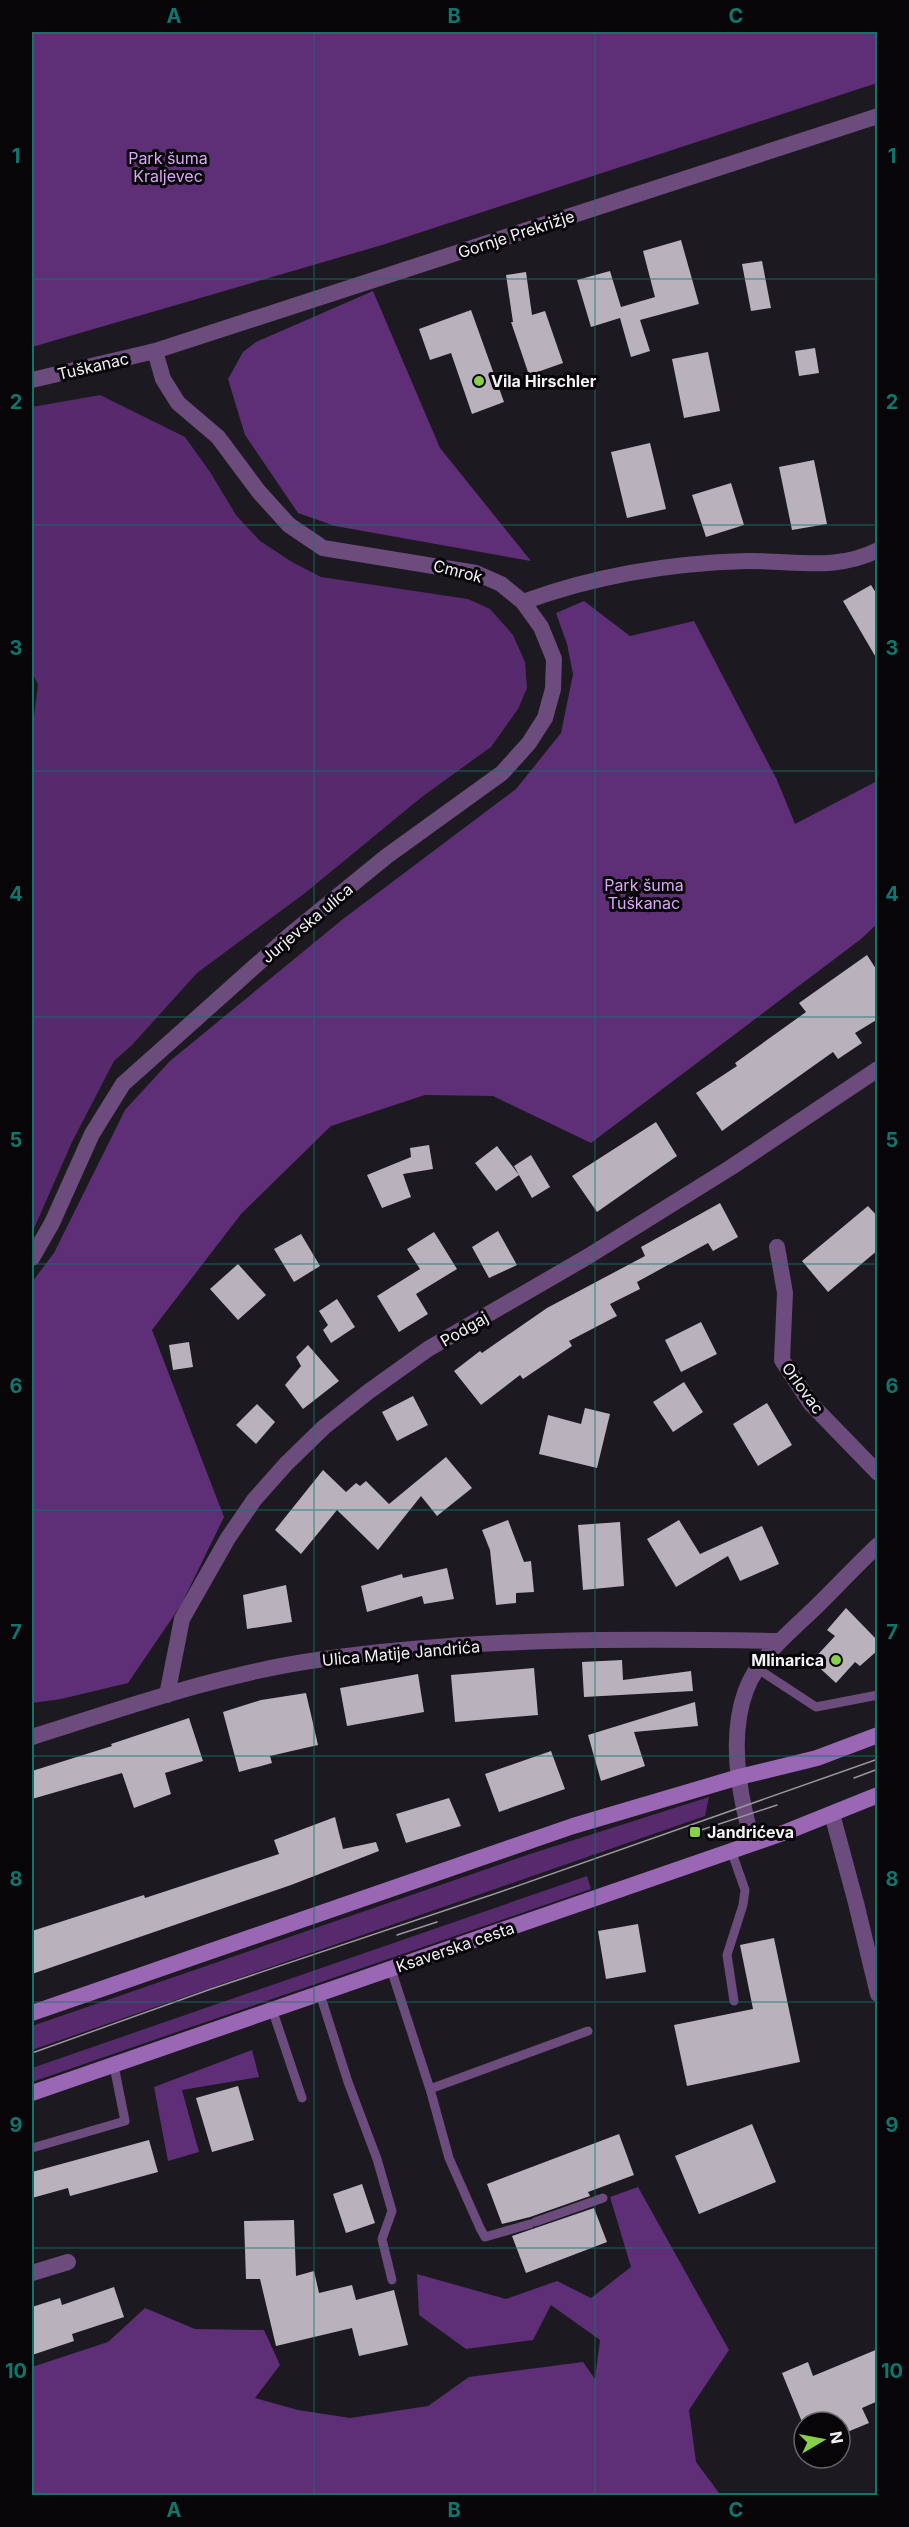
<svg xmlns="http://www.w3.org/2000/svg" width="909" height="2527" viewBox="0 0 909 2527" font-family="Inter,sans-serif">
<style>
.green{fill:#572a6e}
.forest{fill:#5e2e76}
.building{fill:#b9b2bc}
.lines{fill:none;stroke-linecap:round;stroke-linejoin:round}
.service{stroke:#6b4c7c;stroke-width:9}
.minor{stroke:#6b4c7c;stroke-width:16}
.tertiary{stroke:#6b4c7c;stroke-width:16}
.secondary{stroke:#9967b4;stroke-width:16}
.tram{stroke:#99969c;stroke-width:1.5}
.grid{fill:none;stroke:#0f766e;stroke-width:1.5;stroke-opacity:0.55}
.poi-dot{fill:#88cf49;stroke:#070508;stroke-width:2}
.labels{text-anchor:middle;stroke-width:6;stroke-linejoin:round;paint-order:stroke}
.park-label{font-size:16px;fill:#daa6f7;stroke:#070508}
.street-label{font-size:16px;fill:#f5f2f7;stroke:#070508}
.poi-label{font-size:16px;font-weight:bold;fill:#f5f2f7;stroke:#070508;text-anchor:start}
.neatline{fill:none;stroke:#0f766e;stroke-width:2}
.grid-label{font-size:20px;text-anchor:middle;font-weight:bold;fill:#0f766e}
</style>
<rect width="100%" height="100%" fill="#1d1920"/>
<path class="green" d="M 100,395 L 185,437 L 210,472 L 236,515 L 260,541 L 292,562 L 321,577 L 468,599 L 490,609 L 513,635 L 525,662 L 527,688 L 518,709 L 491,747 L 423,796 L 305,893 L 197,973 L 132,1045 L 114,1061 L 72,1142 L 32,1233 L 32,732 L 38,685 L 32,672 L 32,407 Z
M 709,1797 L 705,1816 L 32,2050 L 32,2026 L 530,1854 Z
M 587,1876 L 591,1889 L 32,2082 L 32,2068 Z"/>
<path class="forest" d="M 32,32 L 877,32 L 877,83 L 382,245 L 32,347 Z
M 373,291 L 440,448 L 531,561 L 335,526 L 298,513 L 245,435 L 228,379 L 243,352 L 256,342 Z
M 584,601 L 630,636 L 694,621 L 777,780 L 795,824 L 877,781 L 877,924 L 861,939 L 591,1143 L 493,1096 L 425,1095 L 331,1126 L 241,1214 L 152,1330 L 224,1517 L 181,1605 L 128,1683 L 61,1699 L 32,1703 L 32,1282 L 54,1253 L 125,1110 L 170,1061 L 343,919 L 516,789 L 561,733 L 573,674 L 567,644 L 556,613 Z
M 252,2050 L 259,2077 L 182,2090 L 199,2152 L 168,2161 L 154,2087 Z
M 638,2187 L 729,2350 L 689,2410 L 696,2462 L 719,2493 L 718,2495 L 32,2495 L 32,2367 L 108,2342 L 145,2308 L 195,2329 L 264,2330 L 280,2365 L 255,2398 L 298,2410 L 350,2418 L 428,2406 L 469,2377 L 583,2362 L 595,2379 L 600,2340 L 551,2305 L 533,2340 L 466,2349 L 419,2315 L 417,2274 L 506,2299 L 557,2281 L 591,2298 L 631,2267 L 610,2197 Z"/>
<path class="building" d="M 681,240 L 699,304 L 640,320 L 650,351 L 631,357 L 620,318 L 591,327 L 577,280 L 610,271 L 621,307 L 655,297 L 643,251 Z
M 762,261 L 771,308 L 751,311 L 742,264 Z
M 526,272 L 532,315 L 545,311 L 563,363 L 529,375 L 511,322 L 513,322 L 506,275 Z
M 471,310 L 504,402 L 472,414 L 451,353 L 430,360 L 419,329 Z
M 815,348 L 819,373 L 799,376 L 795,351 Z
M 708,352 L 720,411 L 684,418 L 672,359 Z
M 650,443 L 666,509 L 627,518 L 611,452 Z
M 814,460 L 827,524 L 792,530 L 779,467 Z
M 731,483 L 744,525 L 706,537 L 692,495 Z
M 871,585 L 878,596 L 878,661 L 843,601 Z
M 867,955 L 878,972 L 878,1019 L 855,1033 L 862,1043 L 838,1059 L 833,1052 L 722,1131 L 696,1093 L 737,1066 L 735,1063 L 806,1012 L 799,1003 Z
M 656,1122 L 677,1156 L 597,1212 L 572,1176 Z
M 429,1145 L 433,1169 L 403,1174 L 411,1197 L 382,1208 L 367,1175 L 411,1157 L 410,1148 Z
M 497,1146 L 519,1175 L 514,1166 L 531,1155 L 550,1187 L 532,1198 L 519,1175 L 496,1191 L 475,1163 Z
M 720,1203 L 738,1237 L 713,1251 L 708,1243 L 637,1282 L 640,1289 L 610,1304 L 617,1316 L 569,1341 L 572,1346 L 523,1379 L 520,1375 L 481,1405 L 454,1371 L 480,1351 L 482,1353 L 547,1308 L 645,1256 L 641,1247 Z
M 868,1206 L 878,1217 L 878,1250 L 828,1292 L 802,1261 Z
M 498,1231 L 517,1265 L 489,1278 L 472,1247 Z
M 434,1232 L 457,1269 L 416,1294 L 428,1314 L 399,1332 L 377,1296 L 420,1269 L 407,1249 Z
M 301,1234 L 320,1266 L 294,1282 L 274,1249 Z
M 238,1264 L 266,1295 L 238,1320 L 210,1289 Z
M 337,1299 L 355,1327 L 331,1343 L 323,1330 L 328,1325 L 319,1311 Z
M 701,1322 L 717,1354 L 681,1372 L 665,1340 Z
M 189,1342 L 193,1367 L 173,1370 L 169,1345 Z
M 308,1345 L 339,1381 L 303,1409 L 285,1385 L 301,1366 L 296,1357 Z
M 684,1382 L 703,1412 L 673,1432 L 653,1402 Z
M 413,1396 L 428,1425 L 397,1441 L 382,1412 Z
M 767,1403 L 792,1445 L 758,1466 L 733,1424 Z
M 257,1404 L 275,1422 L 256,1444 L 236,1425 Z
M 585,1408 L 610,1414 L 597,1468 L 539,1454 L 548,1415 L 581,1424 Z
M 446,1457 L 472,1488 L 437,1516 L 421,1496 L 378,1550 L 337,1510 L 301,1554 L 275,1530 L 323,1470 L 346,1492 L 356,1483 L 360,1486 L 366,1481 L 389,1504 Z
M 508,1520 L 524,1562 L 531,1561 L 534,1592 L 516,1593 L 516,1603 L 496,1605 L 490,1550 L 482,1530 Z
M 679,1520 L 700,1554 L 762,1526 L 779,1564 L 740,1581 L 728,1556 L 676,1587 L 647,1539 Z
M 620,1522 L 624,1586 L 583,1590 L 578,1525 Z
M 447,1568 L 454,1599 L 424,1604 L 422,1596 L 367,1612 L 361,1586 L 402,1574 L 403,1578 Z
M 286,1585 L 292,1622 L 247,1629 L 243,1595 Z
M 846,1608 L 878,1641 L 878,1650 L 860,1666 L 855,1662 L 836,1683 L 812,1661 L 835,1636 L 827,1630 Z
M 622,1660 L 623,1680 L 691,1671 L 693,1691 L 584,1697 L 582,1662 Z
M 534,1668 L 538,1715 L 455,1722 L 451,1675 Z
M 418,1674 L 424,1712 L 347,1726 L 340,1688 Z
M 306,1693 L 318,1745 L 270,1756 L 272,1763 L 239,1772 L 223,1712 L 261,1700 Z
M 695,1702 L 698,1726 L 634,1732 L 645,1766 L 601,1781 L 588,1735 Z
M 189,1718 L 203,1761 L 165,1773 L 171,1794 L 134,1808 L 122,1773 L 32,1799 L 32,1771 L 112,1746 L 111,1744 Z
M 551,1751 L 565,1789 L 499,1812 L 485,1774 Z
M 449,1798 L 461,1826 L 406,1843 L 396,1814 Z
M 335,1817 L 343,1849 L 376,1842 L 379,1851 L 291,1885 L 32,1974 L 32,1931 L 144,1895 L 145,1898 L 279,1854 L 274,1840 Z
M 638,1924 L 646,1972 L 606,1979 L 598,1931 Z
M 774,1938 L 800,2062 L 687,2086 L 674,2025 L 753,2009 L 740,1945 Z
M 238,2086 L 254,2140 L 212,2152 L 196,2098 Z
M 752,2124 L 776,2182 L 699,2214 L 675,2156 Z
M 619,2134 L 634,2175 L 588,2192 L 590,2196 L 530,2217 L 502,2224 L 487,2184 Z
M 149,2140 L 158,2172 L 70,2196 L 68,2188 L 32,2198 L 32,2172 Z
M 362,2184 L 375,2223 L 346,2233 L 333,2194 Z
M 594,2208 L 607,2242 L 526,2273 L 512,2236 Z
M 294,2220 L 296,2276 L 314,2271 L 319,2293 L 352,2285 L 356,2300 L 394,2290 L 408,2345 L 359,2356 L 352,2328 L 276,2346 L 260,2279 L 246,2279 L 244,2221 Z
M 114,2287 L 124,2317 L 72,2334 L 74,2341 L 32,2355 L 32,2307 L 60,2298 L 62,2305 Z
M 878,2349 L 878,2401 L 862,2408 L 869,2423 L 840,2435 L 840,2422 L 802,2422 L 782,2373 L 808,2362 L 813,2376 Z"/>
<g class="lines">
<path class="service" d="M 758,1669 L 816,1707 L 878,1695
M 731,1850 L 745,1890 L 743,1905 L 727,1955 L 734,2001
M 391,1969 L 430,2089 L 449,2158 L 480,2228 L 485,2237 L 530,2224
M 320,1994 L 348,2082 L 377,2159 L 392,2211 L 382,2239 L 392,2280
M 272,2009 L 302,2098
M 430,2089 L 588,2031
M 32,2148 L 125,2121 L 114,2066
M 535,2222 L 603,2198"/>
<path class="minor" d="M 523,602 C 594,576 671,563 747,561 C 793,560 835,572 878,550
M 777,1247 L 785,1293 L 782,1360 L 811,1404 L 878,1473
M 167,1695 L 182,1619 L 228,1538 L 254,1500 L 286,1464 L 324,1427 L 368,1392 L 428,1349 L 587,1257 L 730,1168 L 878,1069
M 32,1737 C 125,1708 219,1674 317,1660 C 469,1638 626,1638 780,1641
M 832,1814 L 856,1903 L 878,1994
M 753,1843 C 739,1796 728,1738 746,1690 C 759,1655 794,1629 820,1603 C 839,1584 858,1564 878,1545
M 32,2273 L 68,2262"/>
<path class="tertiary" d="M 32,380 L 155,351 L 878,116
M 32,1258 L 52,1223 L 92,1134 L 123,1084 L 290,935 L 387,856 L 502,773 L 529,743 L 545,718 L 553,689 L 554,659 L 541,627 L 523,602 L 501,584 L 476,573 L 323,548 L 289,525 L 259,492 L 218,437 L 178,403 L 163,379 L 155,351"/>
<path class="secondary" d="M 32,2013 L 573,1826 L 739,1777 L 817,1758 L 878,1735
M 32,2093 L 786,1832 L 878,1795"/>
<path class="tram" d="M 854,1778 L 878,1769
M 692,1833 L 777,1805
M 397,1935 L 437,1922
M 32,2053 L 211,1989 L 500,1892 L 878,1759"/>
</g>
<path class="grid" d="M 314,32 L 314,2496M 595,32 L 595,2496M 32,279 L 878,279M 32,525 L 878,525M 32,771 L 878,771M 32,1017 L 878,1017M 32,1264 L 878,1264M 32,1510 L 878,1510M 32,1756 L 878,1756M 32,2002 L 878,2002M 32,2248 L 878,2248"/>
<g class="poi-dot">
<circle cx="479" cy="381" r="6"/>
<circle cx="836" cy="1660" r="6"/>
<rect x="689" y="1826" width="12" height="12" rx="3"/>
</g>
<g class="labels">
<g class="park-label">
<text x="168" y="164">Park šuma<tspan x="168" dy="18">Kraljevec</tspan></text>
<text x="644" y="891">Park šuma<tspan x="644" dy="18">Tuškanac</tspan></text>
</g>
<g class="street-label">
<text transform="translate(516 234) rotate(-18)" y="6">Gornje Prekrižje</text>
<text transform="translate(93 366) rotate(-13)" y="6">Tuškanac</text>
<text transform="translate(458 571) rotate(14)" y="6">Cmrok</text>
<text transform="translate(307 923) rotate(-40)" y="6">Jurjevska ulica</text>
<text transform="translate(464 1329) rotate(-30)" y="6">Podgaj</text>
<text transform="translate(803 1388) rotate(54)" y="6">Orlovac</text>
<text transform="translate(401 1653) rotate(-5)" y="6">Ulica Matije Jandrića</text>
<text transform="translate(455 1947) rotate(-19)" y="6">Ksaverska cesta</text>
</g>
<g class="poi-label">
<text x="491" y="387">Vila Hirschler</text>
<text x="824" y="1666" text-anchor="end">Mlinarica</text>
<text x="707" y="1838">Jandrićeva</text>
</g>
</g>
<rect width="909" height="2527" fill="none" stroke="#070508" stroke-width="66"/>
<g transform="translate(822 2440) rotate(80)"><circle r="28" fill="#070508" stroke="#666468" stroke-width="1.5"/>
<path d="M0-4.5L10 22L0 15L-10 22Z" fill="#88cf49"/>
<text y="-9" font-size="16" font-weight="bold" text-anchor="middle" fill="#f5f2f7">N</text>
</g>
<rect x="33" y="33" width="843" height="2461" class="neatline"/>
<g class="grid-label">
<text x="174" y="23">A</text>
<text x="454" y="23">B</text>
<text x="736" y="23">C</text>
<text x="16" y="163">1</text>
<text x="892" y="163">1</text>
<text x="16" y="409">2</text>
<text x="892" y="409">2</text>
<text x="16" y="655">3</text>
<text x="892" y="655">3</text>
<text x="16" y="901">4</text>
<text x="892" y="901">4</text>
<text x="16" y="1147">5</text>
<text x="892" y="1147">5</text>
<text x="16" y="1393">6</text>
<text x="892" y="1393">6</text>
<text x="16" y="1639">7</text>
<text x="892" y="1639">7</text>
<text x="16" y="1886">8</text>
<text x="892" y="1886">8</text>
<text x="16" y="2132">9</text>
<text x="892" y="2132">9</text>
<text x="16" y="2378">10</text>
<text x="892" y="2378">10</text>
<text x="174" y="2517">A</text>
<text x="454" y="2517">B</text>
<text x="736" y="2517">C</text>
</g>
</svg>
